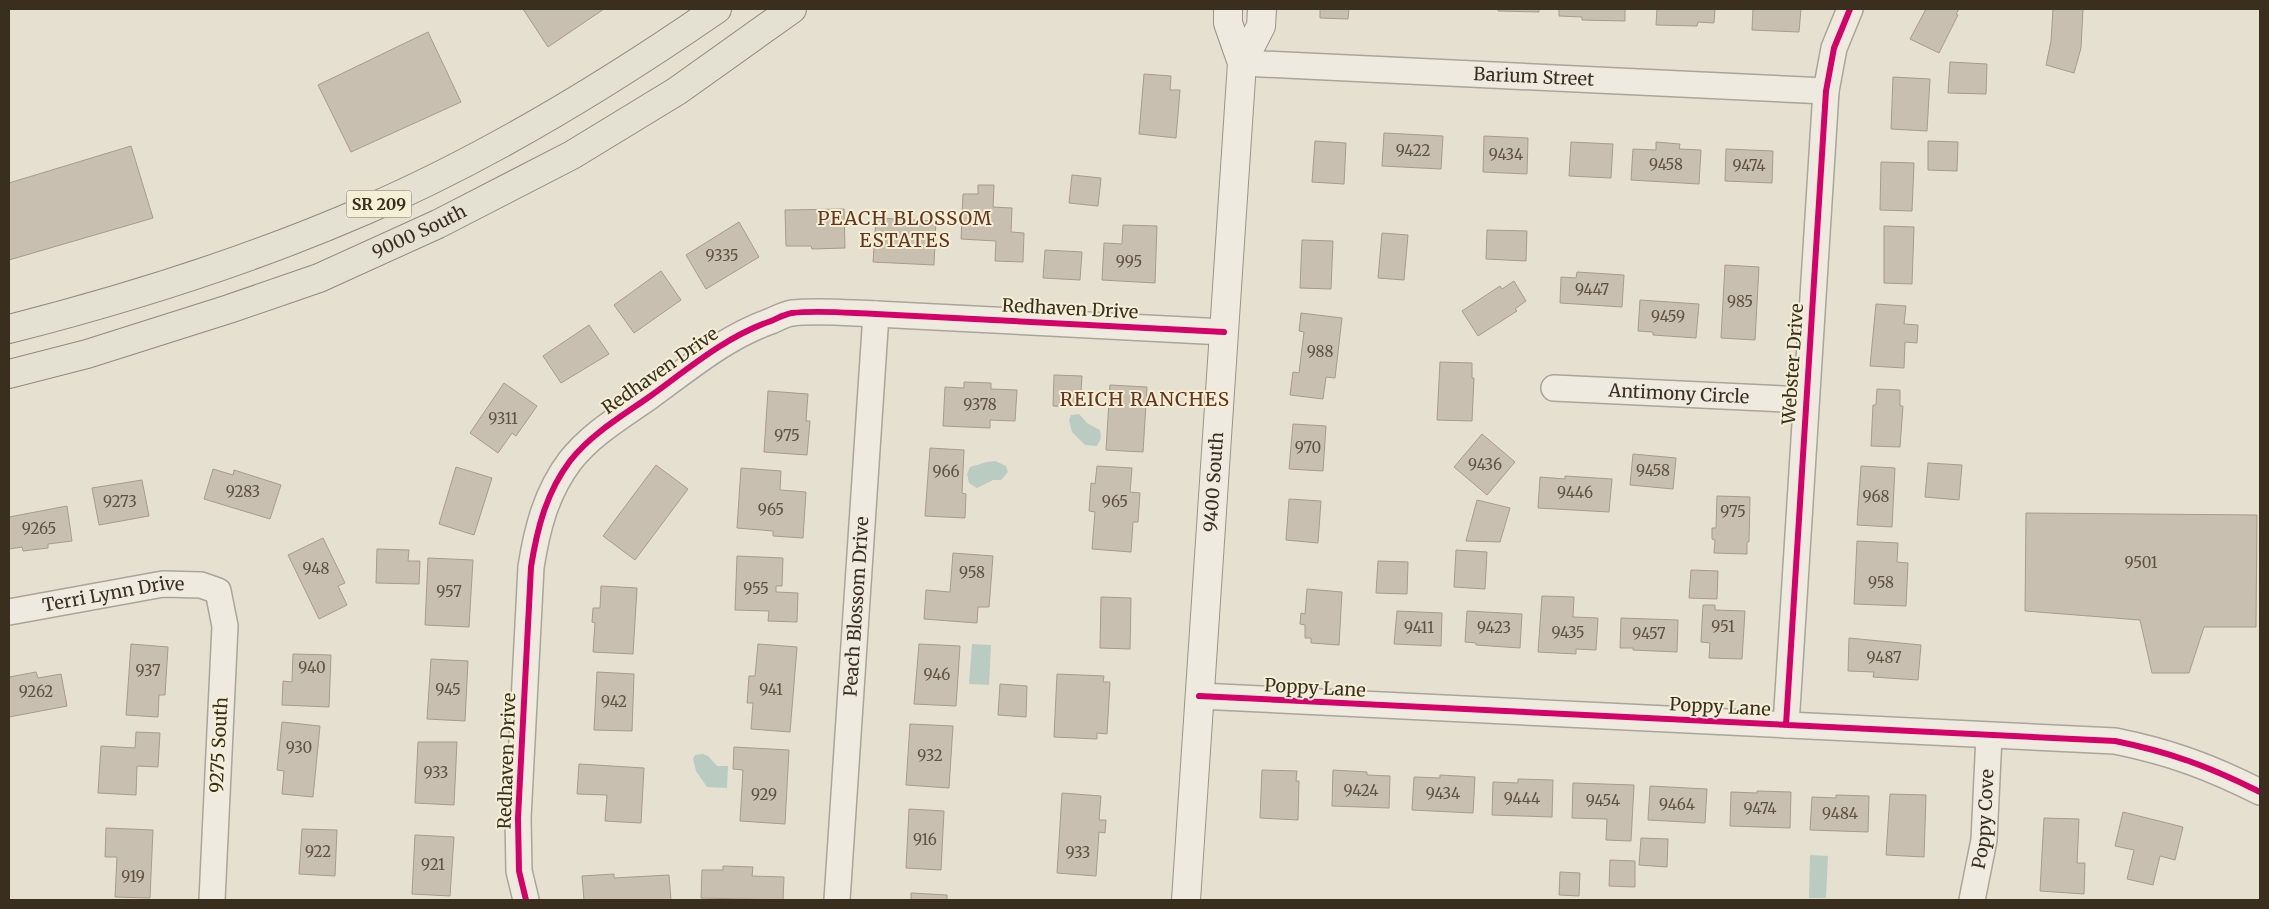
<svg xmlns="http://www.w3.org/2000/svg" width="2269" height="909" viewBox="0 0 2269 909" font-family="Merriweather,serif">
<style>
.water{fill:#bacbc2}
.building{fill:#c9bfb0;stroke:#a59c8e}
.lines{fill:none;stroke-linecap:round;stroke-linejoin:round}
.minor-casing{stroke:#aaa598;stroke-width:28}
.secondary-casing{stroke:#9a9488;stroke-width:30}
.primary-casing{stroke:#908a7f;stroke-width:30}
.minor{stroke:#eeeae0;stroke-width:25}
.secondary{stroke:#eeeae0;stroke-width:28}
.primary{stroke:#e4e1d2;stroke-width:28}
.cycleway-casing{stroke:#f5efd6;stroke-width:9}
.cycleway{stroke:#d6006c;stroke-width:6}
.labels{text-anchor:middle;stroke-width:4;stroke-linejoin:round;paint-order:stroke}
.number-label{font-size:15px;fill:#5e5343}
.shield{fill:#f5efd6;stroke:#726956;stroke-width:1}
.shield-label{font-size:16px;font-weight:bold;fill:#3a2f1f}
.street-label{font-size:18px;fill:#3a2f1f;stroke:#f5efd6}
.neighbourhood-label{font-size:19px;letter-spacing:1px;fill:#66341f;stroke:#f5efd6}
</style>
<rect width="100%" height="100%" fill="#e5e0cf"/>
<path class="water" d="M 1079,414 L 1087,423 L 1100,430 L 1101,438 L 1097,446 L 1085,445 L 1072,432 L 1069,420 L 1071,415 Z
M 995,461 L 1006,466 L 1008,472 L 1001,480 L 993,480 L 977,488 L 969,483 L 967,474 L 970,467 L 987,462 Z
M 972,644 L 991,645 L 989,685 L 969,684 Z
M 703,754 L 708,756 L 717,766 L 728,766 L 727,788 L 707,787 L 696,771 L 693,759 L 695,755 Z
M 1810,855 L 1828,856 L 1826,898 L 1809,898 Z"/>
<path class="building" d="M 523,9 L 604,9 L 548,47 Z
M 1320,9 L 1349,9 L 1348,19 L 1320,18 Z
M 1498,9 L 1539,9 L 1539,12 L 1498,11 Z
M 1559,9 L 1625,9 L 1625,21 L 1582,20 L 1582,17 L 1559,16 Z
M 1657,9 L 1715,9 L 1714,23 L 1698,22 L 1697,26 L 1656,25 Z
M 1753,9 L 1801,9 L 1799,32 L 1752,30 Z
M 1926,9 L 1959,9 L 1956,14 L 1958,15 L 1939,53 L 1910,39 Z
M 2053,9 L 2083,9 L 2081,48 L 2074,73 L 2046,65 L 2051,41 Z
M 428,32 L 461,102 L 351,152 L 318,85 Z
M 1950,62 L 1987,64 L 1986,94 L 1948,93 Z
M 1144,74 L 1171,76 L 1170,90 L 1180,90 L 1176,138 L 1139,134 Z
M 1893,77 L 1930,79 L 1927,131 L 1891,129 Z
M 1384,133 L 1443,136 L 1441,169 L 1382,166 Z
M 1484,136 L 1528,138 L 1527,174 L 1483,172 Z
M 1315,141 L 1346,143 L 1344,184 L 1312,182 Z
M 1928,141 L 1958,142 L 1957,171 L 1928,170 Z
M 1571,142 L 1613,144 L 1611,178 L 1569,176 Z
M 1656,142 L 1680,144 L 1679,149 L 1701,150 L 1699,184 L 1631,180 L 1633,149 L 1656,150 Z
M 131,146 L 153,218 L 9,260 L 9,183 Z
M 1726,149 L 1773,151 L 1772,183 L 1725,181 Z
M 1881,162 L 1914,163 L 1912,211 L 1880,210 Z
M 1072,175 L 1101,178 L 1098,206 L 1069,203 Z
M 978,185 L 994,185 L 993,207 L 1012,208 L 1011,232 L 1024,233 L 1023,262 L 995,261 L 996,241 L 961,239 L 963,194 L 978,194 Z
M 844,209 L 845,248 L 812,249 L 811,246 L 786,246 L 785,210 Z
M 876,218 L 936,221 L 934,265 L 873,262 Z
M 739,222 L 759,257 L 706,289 L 686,255 Z
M 1123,225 L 1157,226 L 1155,283 L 1102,280 L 1104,243 L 1122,244 Z
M 1884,226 L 1914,227 L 1912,284 L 1884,283 Z
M 1487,230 L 1527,231 L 1526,261 L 1486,259 Z
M 1382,233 L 1408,235 L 1404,280 L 1378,278 Z
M 1302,240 L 1333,241 L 1331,289 L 1300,288 Z
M 1045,250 L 1082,252 L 1080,280 L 1043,278 Z
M 1725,265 L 1759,267 L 1755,340 L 1721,338 Z
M 661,271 L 681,300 L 634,333 L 614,305 Z
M 1577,272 L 1624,275 L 1622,307 L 1560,303 L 1561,277 L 1576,278 Z
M 1514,281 L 1526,301 L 1515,309 L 1517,311 L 1478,336 L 1462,311 L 1500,286 L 1502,289 Z
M 1640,300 L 1699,304 L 1696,338 L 1653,335 L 1653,332 L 1638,331 Z
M 1876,304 L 1906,306 L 1904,324 L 1918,325 L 1917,343 L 1905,342 L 1904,368 L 1870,366 Z
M 1301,313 L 1342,318 L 1335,378 L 1326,377 L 1323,399 L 1290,395 L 1293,372 L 1299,373 L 1304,332 L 1299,331 Z
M 589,325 L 609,354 L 561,383 L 543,356 Z
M 1440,362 L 1472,363 L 1472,378 L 1474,378 L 1472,421 L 1437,420 Z
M 1054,375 L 1082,376 L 1080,407 L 1053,406 Z
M 964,382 L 991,383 L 991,389 L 1017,390 L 1015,421 L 990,420 L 990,428 L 943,426 L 945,387 L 964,388 Z
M 504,383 L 537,406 L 516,436 L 512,433 L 498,453 L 470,433 Z
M 1110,385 L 1147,387 L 1143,452 L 1106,450 Z
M 1877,389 L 1900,390 L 1900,406 L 1903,406 L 1900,447 L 1871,446 L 1873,405 L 1876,405 Z
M 768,391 L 808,394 L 806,421 L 810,421 L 807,455 L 764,452 Z
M 1293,424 L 1326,426 L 1323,471 L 1289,469 Z
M 1482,434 L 1515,462 L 1487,495 L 1454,467 Z
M 930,448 L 964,450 L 962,493 L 966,494 L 965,518 L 925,516 Z
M 1633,454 L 1676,458 L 1673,489 L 1630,485 Z
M 1928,463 L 1962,465 L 1959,500 L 1925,497 Z
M 656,465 L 688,489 L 635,560 L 603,536 Z
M 1097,466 L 1132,468 L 1130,492 L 1140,493 L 1138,522 L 1133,522 L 1131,552 L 1092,549 L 1095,512 L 1089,511 L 1091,483 L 1095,484 Z
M 1861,466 L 1895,468 L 1892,527 L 1857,525 Z
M 456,467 L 492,478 L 474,535 L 439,524 Z
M 741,468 L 781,471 L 780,490 L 806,492 L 803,538 L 773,536 L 773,531 L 737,528 Z
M 213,469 L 233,475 L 234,470 L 281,485 L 270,519 L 204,499 Z
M 1565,476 L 1612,479 L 1609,512 L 1538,508 L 1540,477 L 1565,479 Z
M 142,480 L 149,516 L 99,525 L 92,488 Z
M 1717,496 L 1750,497 L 1749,542 L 1747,542 L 1747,554 L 1714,553 L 1715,540 L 1712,539 L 1712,528 L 1716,528 Z
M 1289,499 L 1321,501 L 1318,543 L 1286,540 Z
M 1477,500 L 1510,508 L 1500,542 L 1466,541 Z
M 67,506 L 72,541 L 48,544 L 48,548 L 23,551 L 22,547 L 9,549 L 9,517 Z
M 2026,513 L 2257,515 L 2256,627 L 2204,627 L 2189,673 L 2152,673 L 2140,620 L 2025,611 Z
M 323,538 L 345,583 L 338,586 L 347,605 L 319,619 L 288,555 Z
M 1857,541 L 1898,543 L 1897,562 L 1908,563 L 1906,606 L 1854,604 Z
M 377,549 L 409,550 L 408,561 L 420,561 L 419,584 L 376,583 Z
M 1456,550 L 1487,552 L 1485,589 L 1454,587 Z
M 953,553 L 993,556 L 989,607 L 978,607 L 977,623 L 924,619 L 926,590 L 950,592 Z
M 737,556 L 783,558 L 782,586 L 776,586 L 776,592 L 798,593 L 797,622 L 768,621 L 769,611 L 735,610 Z
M 428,558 L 473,560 L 469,627 L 425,625 Z
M 1378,561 L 1408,562 L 1407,594 L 1376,593 Z
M 1691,570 L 1718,571 L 1717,599 L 1689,598 Z
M 601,586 L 637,588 L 633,654 L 593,652 L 595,623 L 592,622 L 593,608 L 600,608 Z
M 1307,589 L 1342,592 L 1339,645 L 1311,643 L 1311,638 L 1305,638 L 1305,625 L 1300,624 L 1301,613 L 1305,614 Z
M 1542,596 L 1574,597 L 1573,617 L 1598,618 L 1596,650 L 1576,649 L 1576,654 L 1538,652 Z
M 1101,597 L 1131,598 L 1130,649 L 1100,648 Z
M 1703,605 L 1715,605 L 1715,610 L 1745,611 L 1742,659 L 1709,658 L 1710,643 L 1701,642 Z
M 1397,611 L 1442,613 L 1441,646 L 1394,644 Z
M 1467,611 L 1522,614 L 1520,648 L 1476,645 L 1476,643 L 1465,642 Z
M 1621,618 L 1678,620 L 1677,652 L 1633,650 L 1633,648 L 1620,648 Z
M 1849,638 L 1921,645 L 1918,680 L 1873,677 L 1874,672 L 1848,671 Z
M 131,644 L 168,647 L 165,695 L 159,695 L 158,717 L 126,715 Z
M 758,644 L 797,647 L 790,732 L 751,729 L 753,703 L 747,703 L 749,676 L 755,676 Z
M 919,644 L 960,646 L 956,706 L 914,704 Z
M 293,654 L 331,655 L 329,707 L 282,705 L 283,681 L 292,682 Z
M 431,659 L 468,661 L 465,721 L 427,719 Z
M 36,672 L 38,678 L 61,674 L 67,706 L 9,717 L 9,677 Z
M 597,672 L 634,674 L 632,731 L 594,730 Z
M 1057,674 L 1104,676 L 1103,682 L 1110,682 L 1107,734 L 1097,733 L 1097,739 L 1054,737 Z
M 1000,684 L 1027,686 L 1026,717 L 998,715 Z
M 282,722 L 320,726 L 313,797 L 282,794 L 284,771 L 277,770 Z
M 910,724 L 953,726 L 949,788 L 906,785 Z
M 136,732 L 160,733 L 158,767 L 137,766 L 136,795 L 98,793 L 101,746 L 135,748 Z
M 418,742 L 457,742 L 454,805 L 415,803 Z
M 734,747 L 789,750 L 785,824 L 740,821 L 743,770 L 733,769 Z
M 579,764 L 644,768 L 641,823 L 605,821 L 607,795 L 577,794 Z
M 1262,770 L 1297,771 L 1296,781 L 1299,781 L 1298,820 L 1260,818 Z
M 1333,770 L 1367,772 L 1367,775 L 1390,776 L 1389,808 L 1332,806 Z
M 1440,775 L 1475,777 L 1473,813 L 1412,810 L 1414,777 L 1440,778 Z
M 1518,779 L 1553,780 L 1552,817 L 1492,815 L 1493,782 L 1518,783 Z
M 1573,783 L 1634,785 L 1631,841 L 1606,840 L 1607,819 L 1572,818 Z
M 1650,786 L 1707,789 L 1705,823 L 1648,820 Z
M 1757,791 L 1791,792 L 1790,828 L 1730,826 L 1731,792 L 1757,793 Z
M 1062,793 L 1101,796 L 1099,820 L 1106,820 L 1105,833 L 1099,832 L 1096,876 L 1057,873 Z
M 1890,794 L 1926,795 L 1924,857 L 1886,855 Z
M 1836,795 L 1869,796 L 1868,832 L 1810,830 L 1812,797 L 1836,798 Z
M 909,809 L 944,811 L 941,870 L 906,868 Z
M 2123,812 L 2183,827 L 2175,860 L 2160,856 L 2153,885 L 2127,879 L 2134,850 L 2115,846 Z
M 2044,818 L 2079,819 L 2077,863 L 2085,863 L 2084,894 L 2040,891 Z
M 106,828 L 153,830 L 150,898 L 115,897 L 117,857 L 105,857 Z
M 302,829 L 337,830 L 335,876 L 299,874 Z
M 415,835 L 454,837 L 450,896 L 412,894 Z
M 1641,838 L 1668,839 L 1667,867 L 1639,865 Z
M 1610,860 L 1635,861 L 1635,887 L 1609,886 Z
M 723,866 L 753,867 L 752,876 L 784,877 L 783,900 L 701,898 L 702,870 L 723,870 Z
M 1560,872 L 1580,873 L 1579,896 L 1559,895 Z
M 614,874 L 614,878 L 669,875 L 671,900 L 584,900 L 582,876 Z
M 911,893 L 947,895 L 947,900 L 911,900 Z"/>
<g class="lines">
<defs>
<g id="minor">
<path id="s1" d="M 1242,63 L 1826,91"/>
<path id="s2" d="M 1554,388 L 1805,400"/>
<path id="s3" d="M 9,612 L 163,584 L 201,585 L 218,591 L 225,626 L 212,900"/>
<path d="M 1199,696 L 2115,741 C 2170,752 2210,767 2260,792"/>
<path d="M 1786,725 L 1826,91 L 1834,48 L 1850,9"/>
<path d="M 526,900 L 519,871 L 518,818 L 531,567 C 537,529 546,493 570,461 C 591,434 622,416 649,397 C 688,369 725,337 771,321 C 778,318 785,314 792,313 C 819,310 848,313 876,314 L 1224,332"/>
<path id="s4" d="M 837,900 L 876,314"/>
<path id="s5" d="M 1972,900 L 1984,840 L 1989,736"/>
</g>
<g id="secondary">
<path d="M 1228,9 L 1228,23 L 1242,63"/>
<path id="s6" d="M 1186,900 L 1242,63 L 1261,26 L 1262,9"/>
</g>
<g id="primary">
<path d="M 9,329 C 131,298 251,260 366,210 C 489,157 607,85 717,9"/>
<path id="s7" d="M 9,374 L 87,354 L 229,309 L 319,278 L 438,224 L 572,155 L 677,91 L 792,9"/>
</g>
</defs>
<use href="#minor" class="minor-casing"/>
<use href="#secondary" class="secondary-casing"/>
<use href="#primary" class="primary-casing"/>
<use href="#minor" class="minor"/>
<use href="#secondary" class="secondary"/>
<use href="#primary" class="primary"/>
<defs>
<path id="cycleway" d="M 1199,696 L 2115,741 C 2170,752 2210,767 2260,792
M 1786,725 L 1826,91 L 1834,48 L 1850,9
M 526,900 L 519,871 L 518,818 L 531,567 C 537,529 546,493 570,461 C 591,434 622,416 649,397 C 688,369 725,337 771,321 C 778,318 785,314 792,313 C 819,310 848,313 876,314 L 1224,332"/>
</defs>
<use href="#cycleway" class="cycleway-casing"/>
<use href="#cycleway" class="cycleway"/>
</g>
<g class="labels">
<g class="number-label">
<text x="1413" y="156">9422</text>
<text x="1506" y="160">9434</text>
<text x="1666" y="170">9458</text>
<text x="1749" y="171">9474</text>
<text x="722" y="261">9335</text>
<text x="1129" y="267">995</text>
<text x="1592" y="295">9447</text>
<text x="1740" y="307">985</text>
<text x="1668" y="322">9459</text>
<text x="1320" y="357">988</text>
<text x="980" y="410">9378</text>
<text x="503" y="424">9311</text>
<text x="787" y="441">975</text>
<text x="1308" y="453">970</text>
<text x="1485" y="470">9436</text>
<text x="1653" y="476">9458</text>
<text x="946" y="477">966</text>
<text x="243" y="497">9283</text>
<text x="1575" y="498">9446</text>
<text x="1876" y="502">968</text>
<text x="120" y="507">9273</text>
<text x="1115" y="507">965</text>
<text x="771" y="515">965</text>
<text x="1733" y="517">975</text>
<text x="39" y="534">9265</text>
<text x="2141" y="568">9501</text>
<text x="316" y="574">948</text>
<text x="972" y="578">958</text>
<text x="1881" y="588">958</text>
<text x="756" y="594">955</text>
<text x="449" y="597">957</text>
<text x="1723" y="632">951</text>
<text x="1419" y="633">9411</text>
<text x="1494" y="633">9423</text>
<text x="1568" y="638">9435</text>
<text x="1649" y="639">9457</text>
<text x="1884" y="663">9487</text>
<text x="312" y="673">940</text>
<text x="148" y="676">937</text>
<text x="937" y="680">946</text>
<text x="448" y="695">945</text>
<text x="771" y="695">941</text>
<text x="36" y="697">9262</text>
<text x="614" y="707">942</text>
<text x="299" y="753">930</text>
<text x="930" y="761">932</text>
<text x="436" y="778">933</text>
<text x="1361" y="796">9424</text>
<text x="1443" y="799">9434</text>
<text x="764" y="800">929</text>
<text x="1522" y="804">9444</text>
<text x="1603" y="806">9454</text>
<text x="1677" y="810">9464</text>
<text x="1760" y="814">9474</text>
<text x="1840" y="819">9484</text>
<text x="925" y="845">916</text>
<text x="318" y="857">922</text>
<text x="1078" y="858">933</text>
<text x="433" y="870">921</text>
<text x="133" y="882">919</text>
</g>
<rect class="shield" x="346.5" y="190.5" width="65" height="27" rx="4"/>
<g class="shield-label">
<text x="379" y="210">SR 209</text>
</g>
<g class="street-label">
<text dy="6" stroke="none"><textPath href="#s1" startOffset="292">Barium Street</textPath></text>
<text dy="6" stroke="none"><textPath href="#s7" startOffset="435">9000 South</textPath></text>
<text transform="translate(1070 309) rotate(3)" y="6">Redhaven Drive</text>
<text transform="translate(1793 364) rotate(-86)" y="6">Webster Drive</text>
<text transform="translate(660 371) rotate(-35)" y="6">Redhaven Drive</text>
<text dy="6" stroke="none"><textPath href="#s2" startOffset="125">Antimony Circle</textPath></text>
<text dy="6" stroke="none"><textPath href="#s6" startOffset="419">9400 South</textPath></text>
<text dy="6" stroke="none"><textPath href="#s3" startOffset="106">Terri Lynn Drive</textPath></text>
<text dy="6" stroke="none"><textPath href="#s4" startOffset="294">Peach Blossom Drive</textPath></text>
<text transform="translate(1315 688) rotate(3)" y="6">Poppy Lane</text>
<text transform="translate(1720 707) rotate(3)" y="6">Poppy Lane</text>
<text transform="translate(219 745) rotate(-87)" y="6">9275 South</text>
<text transform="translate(507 761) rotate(-88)" y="6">Redhaven Drive</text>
<text dy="6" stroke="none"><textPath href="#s5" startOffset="82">Poppy Cove</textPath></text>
</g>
<g class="neighbourhood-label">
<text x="905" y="225">PEACH BLOSSOM<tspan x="905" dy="22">ESTATES</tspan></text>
<text x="1145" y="406">REICH RANCHES</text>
</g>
</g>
<rect width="2269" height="909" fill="none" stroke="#3a2f1f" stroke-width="20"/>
</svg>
